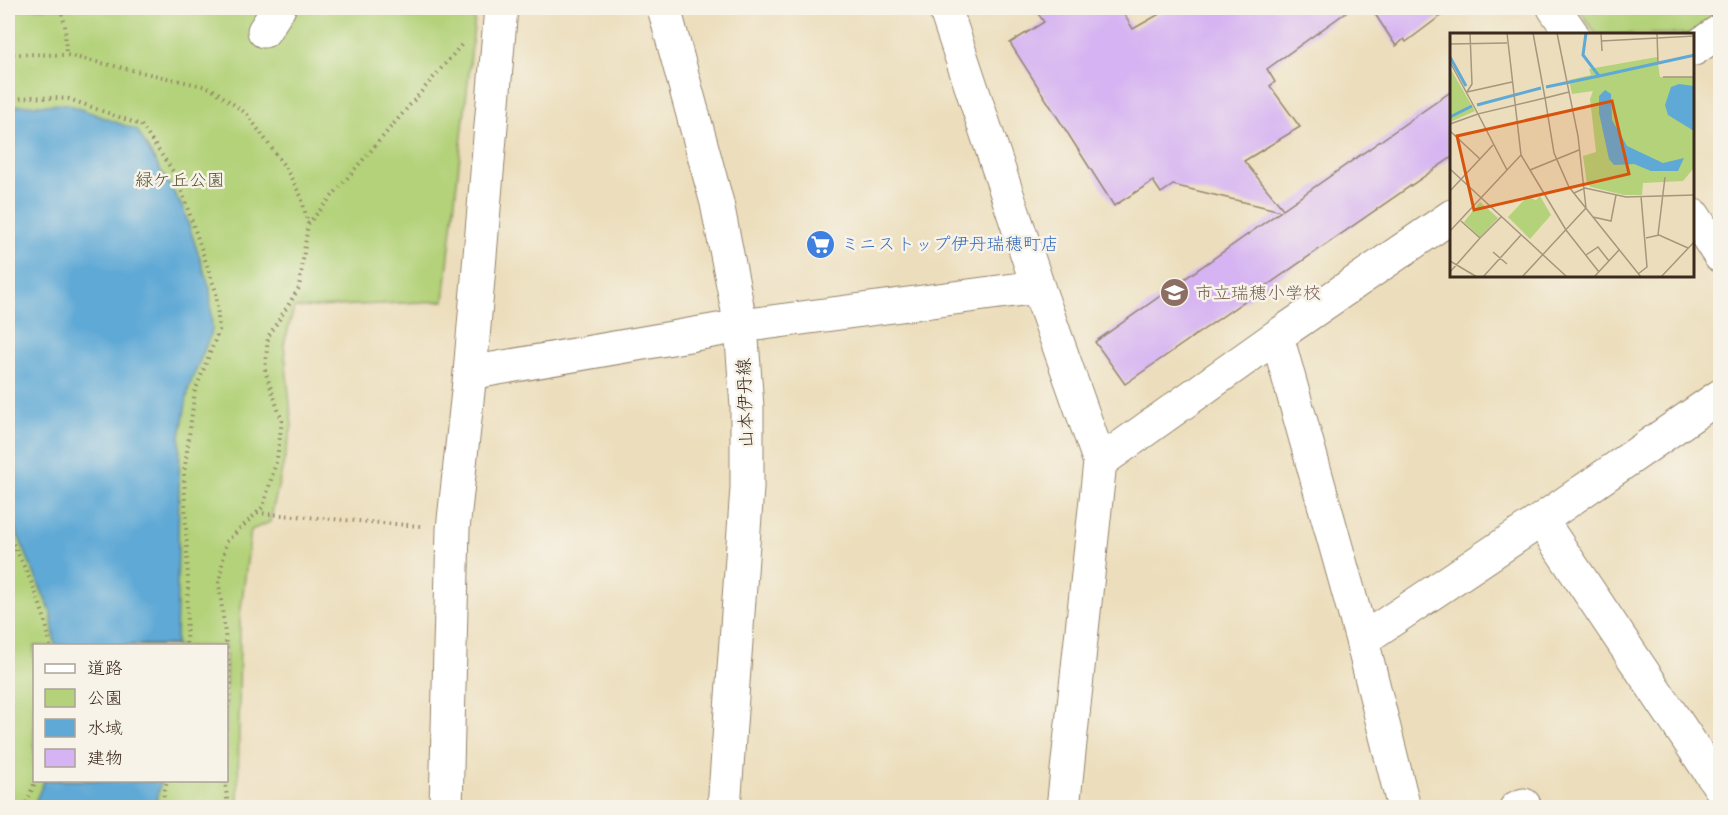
<svg xmlns="http://www.w3.org/2000/svg" width="1728" height="815" viewBox="0 0 1728 815" font-family="'Comic Neue','Klee One',sans-serif">
<style>
.green{fill:#b3d279;stroke:#777e4c;stroke-width:1.5;fill-rule:evenodd}
.water{fill:#5ea9d6;stroke:#4c6a7a;stroke-width:1.5}
.building{fill:#d6b3f2}
.lines{fill:none;stroke-linecap:round;stroke-linejoin:round}
.minor-casing{stroke:#94846d;stroke-width:35}
.major-casing{stroke:#94846d;stroke-width:35}
.path{stroke:#94846d;stroke-width:4;stroke-dasharray:1.5 4.5;stroke-linecap:butt}
.minor{stroke:#fff;stroke-width:33}
.major{stroke:#fff;stroke-width:33}
.labels{text-anchor:middle;stroke-width:5;stroke-linejoin:round;paint-order:stroke}
.park-label{font-size:18px;fill:#595435;stroke:#f7f3e8}
.shop-label{font-size:18px;fill:#366cbe;stroke:#f7f3e8;text-anchor:start}
.education-label{font-size:18px;fill:#785e54;stroke:#f7f3e8;text-anchor:start}
.street-label{font-size:18px;fill:#3b2a1e;stroke:#f7f3e8}
.inset-river{fill:none;stroke:#5ea9d6;stroke-width:3}
.inset-road{fill:none;stroke:#a5967d;stroke-width:1.5}
.view{fill:#d7540e;fill-opacity:0.15;stroke:#d7540e;stroke-width:3}
.inset-edge{fill:none;stroke:#3b2a1e;stroke-width:3}
</style>
<rect width="100%" height="100%" fill="#f7f3e8"/>
<filter id="ink" filterUnits="userSpaceOnUse"><feTurbulence type="fractalNoise" baseFrequency=".0167" numOctaves="2"/><feDisplacementMap in="SourceGraphic" scale="12" xChannelSelector="R" yChannelSelector="G"/><feConvolveMatrix kernelMatrix="1 2 1 2 8 2 1 2 1" color-interpolation-filters="sRGB"/></filter>
<filter id="wash" filterUnits="userSpaceOnUse"><feTurbulence type="fractalNoise" baseFrequency=".008" numOctaves="4" result="noise"/><feDisplacementMap in="SourceGraphic" scale="24" xChannelSelector="R" yChannelSelector="G"/><feGaussianBlur stdDeviation="1.35" result="paint"/><feColorMatrix in="noise" values="0 0 0 0 0 0 0 0 0 0 0 0 0 0 0 0 0 1.4 0 .05"/><feComposite in="paint" operator="in"/></filter>
<g filter="url(#wash)">
<rect width="100%" height="100%" fill="#ecdebc"/>
<path class="green" d="M 8,8 L 476,8 L 444,301 L 294,308 L 284,344 L 292,426 L 270,522 L 251,530 L 240,616 L 238,807 L 8,807 ZM 34,646 L 226,646 L 226,780 L 34,780 Z
M 1578,8 L 1720,8 L 1720,14 L 1693,34 L 1596,34 Z"/>
<path class="water" d="M 67,104 L 137,130 L 183,208 L 210,289 L 212,331 L 189,387 L 180,437 L 176,645 L 55,645 L 51,613 L 12,521 L 8,504 L 8,106 Z
M 44,781 L 44,780 L 161,781 L 155,807 L 33,807 Z"/>
<g id="blocks">
<path class="building" d="M 1034,8 L 1120,8 L 1133,29 L 1170,8 L 1352,8 L 1267,69 L 1275,82 L 1270,86 L 1300,127 L 1244,161 L 1283,209 L 1452,91 L 1452,157 L 1125,384 L 1095,342 L 1281,211 L 1173,185 L 1161,193 L 1153,181 L 1114,206 L 1010,43 L 1044,22 Z
M 1371,8 L 1451,8 L 1406,42 L 1404,39 L 1396,46 Z"/>
</g>
</g>
<g filter="url(#ink)">
<use href="#blocks" fill-opacity="0" stroke="#94846d" stroke-width="1.5"/>
<g class="lines">
<defs>
<path id="minor" d="M 945,8 L 1038,287
M 1554,8 L 1572,34
M 264,31 L 279,8
M 1694,49 L 1720,31
M 1694,216 L 1720,256
M 1277,336 L 1452,216
M 470,373 L 741,326 L 1038,287 L 1100,462 L 1063,808
M 1100,462 L 1277,336 L 1362,640 L 1404,808
M 1541,520 L 1720,787
M 1362,640 L 1541,520 L 1720,396
M 446,808 L 453,529 L 470,373 L 501,8
M 1516,808 L 1524,805"/>
<path id="major" d="M 664,8 L 717,203 L 741,326 L 747,407 L 747,488 L 724,808"/>
</defs>
<use href="#minor" class="minor-casing"/>
<use href="#major" class="major-casing"/>
<path class="path" d="M 61,8 L 65,26 L 66,55
M 8,57 L 14,54 L 66,55 L 211,88 L 247,114 L 285,167 L 301,196 L 308,224 L 299,288 L 268,337 L 265,371 L 282,421 L 277,459 L 263,507 L 226,542 L 219,583 L 231,685 L 226,719
M 8,100 L 32,97 L 69,99 L 141,125 L 177,177 L 216,292 L 219,330 L 195,391 L 184,474 L 188,581 L 186,646
M 308,224 L 463,43
M 257,513 L 420,526
M 8,533 C 25,569 45,605 50,646
M 225,780 L 228,808
M 24,808 L 36,780
M 161,808 L 167,780"/>
<use href="#minor" class="minor"/>
<use href="#major" class="major"/>
</g>
</g>
<defs>
<symbol id="supermarket-disc" viewBox="-11 -11 22 22"><circle r="9.5" fill="#3f7fe0" stroke="#f7f3e8"/><path d="M-6-5.5h2.5l.6 2H6L4.5 2H-2.5L-4.4-4H-6ZM-1.5 3.2a1.3 1.3 0 1 0 .1 0ZM3 3.2a1.3 1.3 0 1 0 .1 0Z" fill="#fff"/></symbol>
<symbol id="school-disc" viewBox="-11 -11 22 22"><circle r="9.5" fill="#8d6e63" stroke="#f7f3e8"/><path d="M0-5L7-2L0 1L-7-2ZM-4 1L0 2.5L4 1V4Q0 6-4 4Z" fill="#fff"/></symbol>
</defs>
<g fill-rule="evenodd">
<use href="#supermarket-disc" x="804" y="228" width="33" height="33"/>
<use href="#school-disc" x="1158" y="276" width="33" height="33"/>
</g>
<g class="labels">
<g class="park-label">
<text x="180" y="186">緑ケ丘公園</text>
</g>
<g class="shop-label">
<text x="841" y="250">ミニストップ伊丹瑞穂町店</text>
</g>
<g class="education-label">
<text x="1195" y="299">市立瑞穂小学校</text>
</g>
<g class="street-label">
<text transform="translate(745 403) rotate(-92)" y="6">山本伊丹線</text>
</g>
</g>
<g transform="translate(1450 33)">
<rect width="244" height="244" fill="#ecdebc"/>
<path d="M 207,24 L 210,44 L 244,44 L 244,135 L 233,148 L 193,150 L 192,162 L 174,162 L 141,154 L 137,151 L 133,123 L 146,119 L 140,66 L 143,58 L 122,61 L 119,47 L 141,42 L 139,36 ZM 0,35 L 25,78 L 0,89 ZM 90,163 L 101,182 L 80,206 L 58,184 L 77,164 L 86,167 ZM 30,169 L 48,185 L 30,204 L 14,189 Z" fill="#b3d279"/>
<path d="M 229,51 L 244,53 L 244,98 L 218,82 L 215,72 L 221,54 ZM 155,57 L 161,61 L 162,87 L 177,113 L 213,130 L 234,125 L 228,138 L 201,138 L 184,131 L 164,132 L 159,126 L 149,80 L 149,63 Z" fill="#5ea9d6"/>
<path class="inset-river" d="M 136,0 L 133,22 L 149,43 L 245,22M 0,24 L 16,53M 96,54 L 149,43M 27,72 L 91,55M 0,84 L 22,73"/>
<path class="inset-road" d="M 57,0 L 71,122 L 80,137 L 129,117M 83,0 L 95,65 L 119,59M 151,0 L 152,18M 207,0 L 208,31M 151,8 L 245,3M 0,11 L 57,10M 0,29 L 28,81 L 95,65 L 104,120 L 119,154 L 191,244M 213,44 L 245,44M 17,59 L 22,51 L 20,0M 17,59 L 62,49M 0,91 L 28,81 L 57,137 L 71,122M 0,98 L 30,126M 0,136 L 117,244M 80,137 L 116,197 L 149,239M 0,158 L 43,112M 124,160 L 135,155 L 176,164 L 245,162M 143,184 L 161,188 L 166,162M 11,188 L 30,205 L 51,184M 0,198 L 57,137M 208,202 L 215,144M 196,205 L 209,202 L 238,215M 43,219 L 57,231M 136,222 L 148,214 L 159,228M 0,228 L 27,244M 0,239 L 30,205M 188,241 L 197,234 L 191,163M 33,244 L 71,202M 72,244 L 136,175 L 128,103 L 107,0M 144,244 L 169,217M 211,244 L 245,208"/>
<path class="view" d="M 162,68 L 179,141 L 24,177 L 7,103 Z"/>
<rect width="244" height="244" class="inset-edge"/>
</g>
<rect width="1728" height="815" fill="none" stroke="#f7f3e8" stroke-width="30"/>
<rect x="33" y="644" width="195" height="138" fill="#f7f3e8" stroke="#aca397" stroke-width="1.5"/>
<rect x="45" y="664" width="30" height="9" fill="#ffffff" stroke="#aca397" stroke-width="1.5"/>
<text x="87" y="674" font-size="18" fill="#3b2a1e">道路</text>
<rect x="45" y="689" width="30" height="18" fill="#b3d279" stroke="#aca397" stroke-width="1.5"/>
<text x="87" y="704" font-size="18" fill="#3b2a1e">公園</text>
<rect x="45" y="719" width="30" height="18" fill="#5ea9d6" stroke="#aca397" stroke-width="1.5"/>
<text x="87" y="734" font-size="18" fill="#3b2a1e">水域</text>
<rect x="45" y="749" width="30" height="18" fill="#d6b3f2" stroke="#aca397" stroke-width="1.5"/>
<text x="87" y="764" font-size="18" fill="#3b2a1e">建物</text>
</svg>
